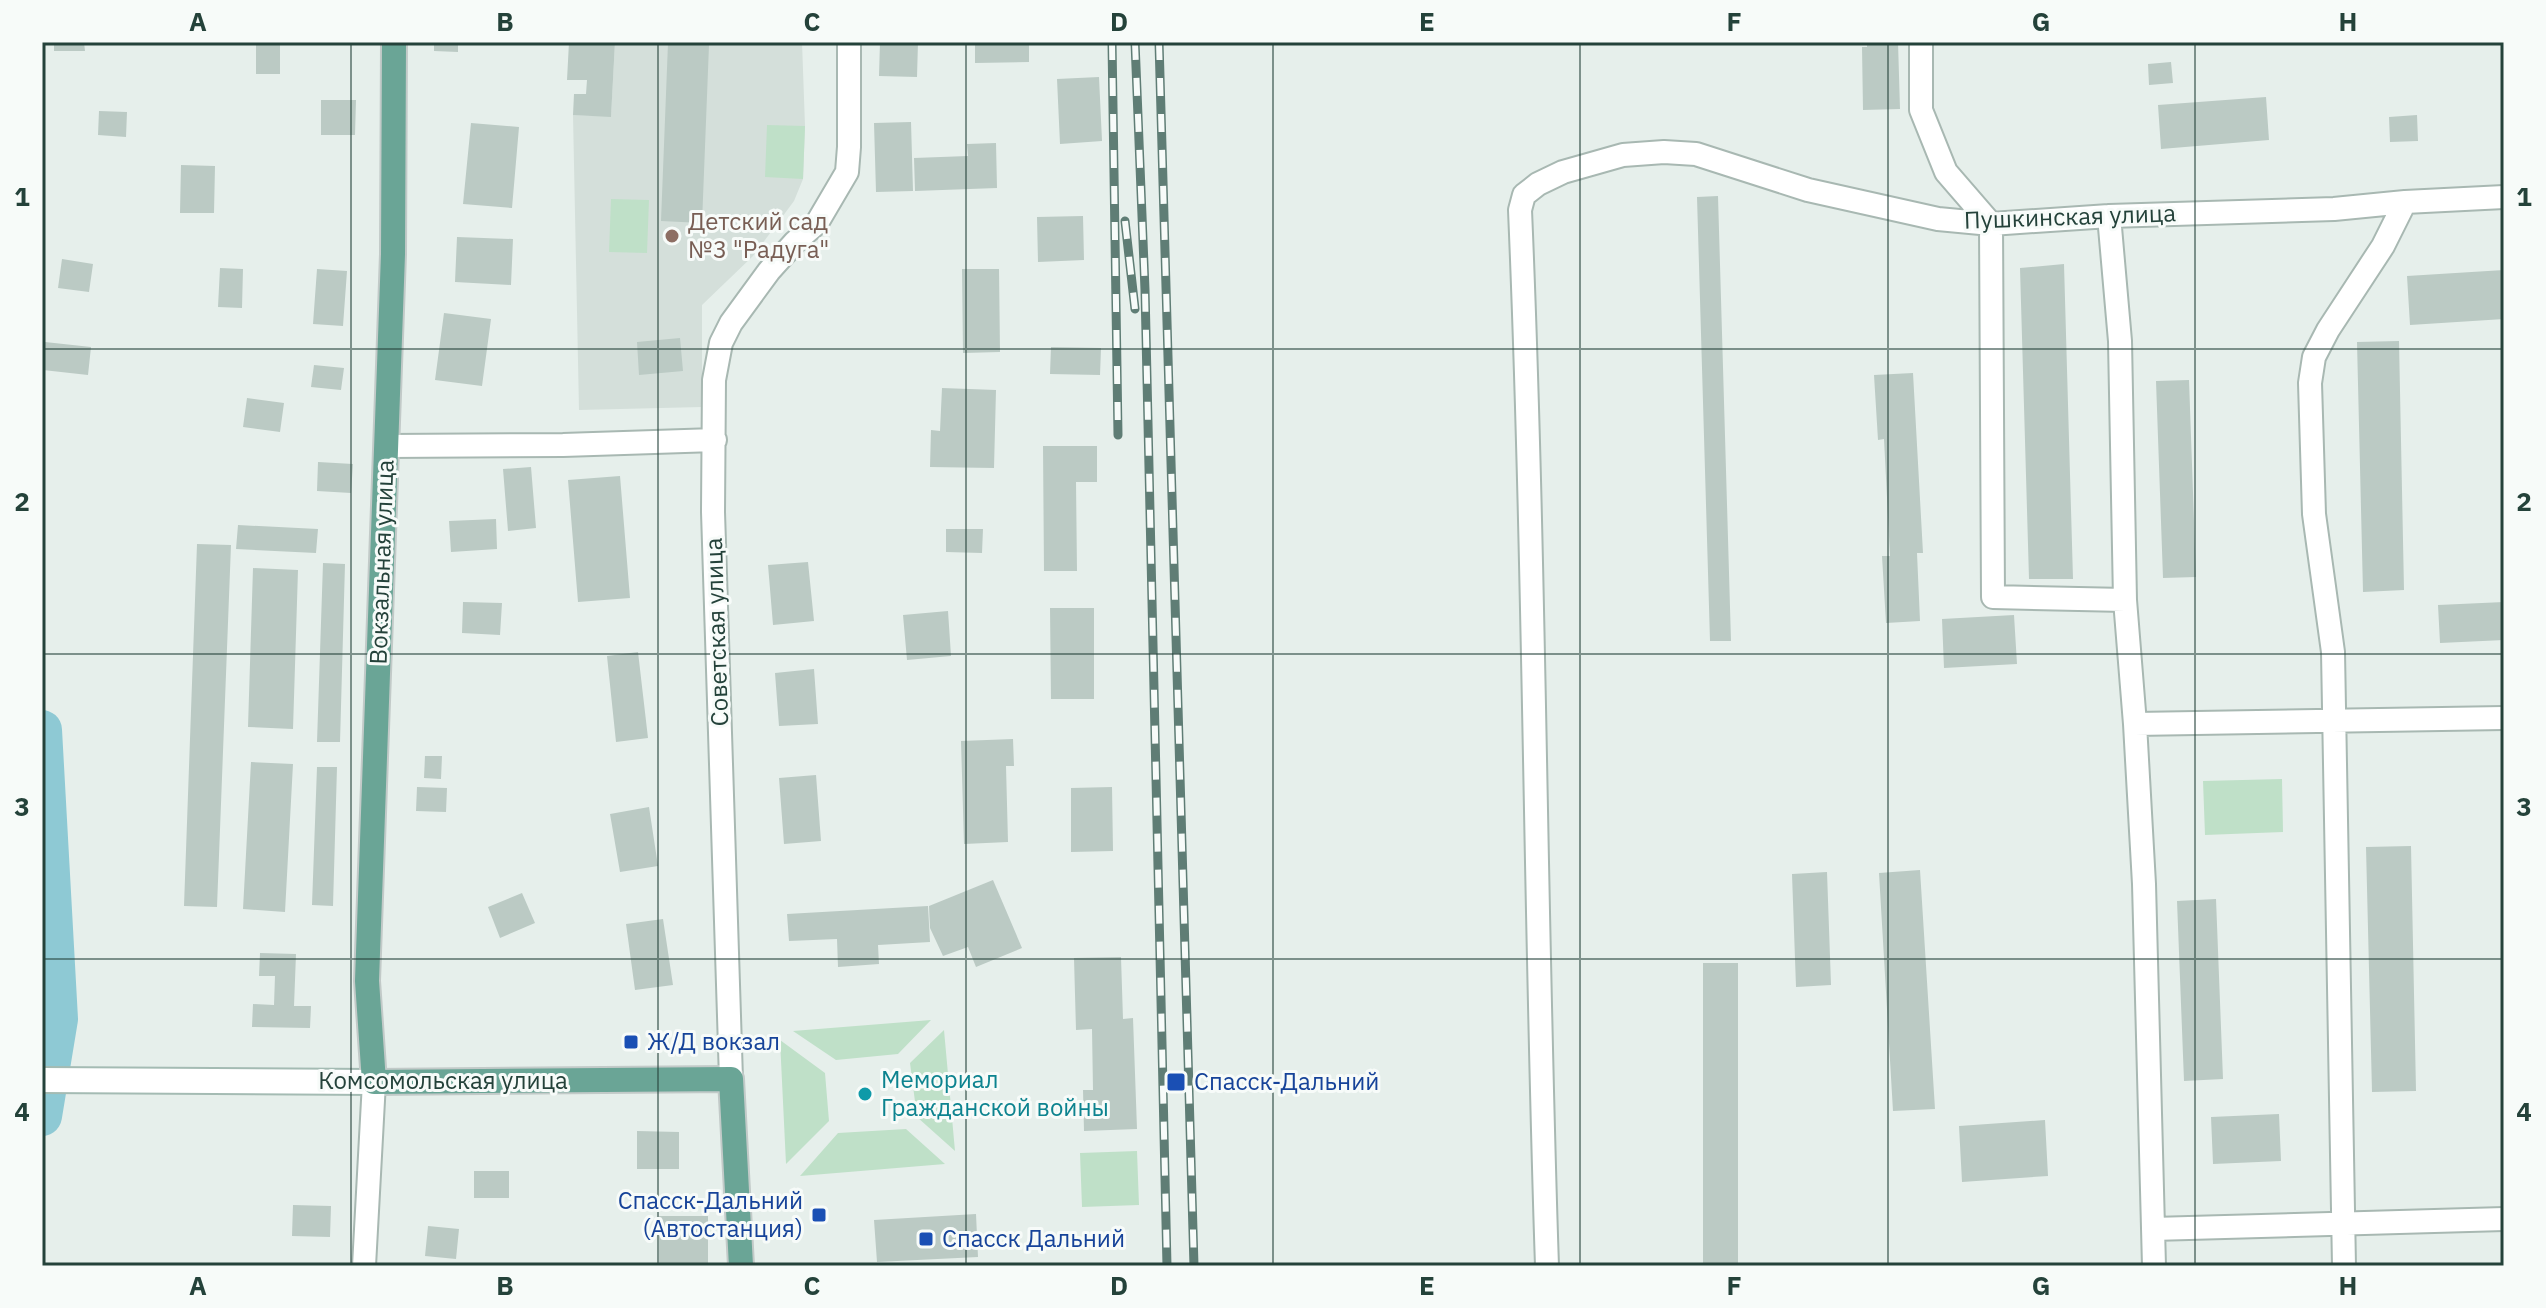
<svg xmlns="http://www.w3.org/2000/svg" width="2546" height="1308" viewBox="0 0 2546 1308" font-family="'IBM Plex Sans',sans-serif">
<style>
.built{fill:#d4dfda}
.green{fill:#bfe0c8}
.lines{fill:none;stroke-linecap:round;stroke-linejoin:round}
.river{stroke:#8ec9d4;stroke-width:40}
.building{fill:#bbcac4}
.minor-casing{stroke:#a8b8b2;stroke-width:26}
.secondary-casing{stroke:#a4bbb3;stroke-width:28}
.primary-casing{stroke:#c2cac8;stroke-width:28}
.minor{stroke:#fff;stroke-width:22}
.secondary{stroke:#fff;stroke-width:24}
.primary{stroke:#6aa596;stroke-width:24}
.rail-casing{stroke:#5f7d75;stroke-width:9}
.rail{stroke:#f7fbf9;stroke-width:6;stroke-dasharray:18;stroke-linecap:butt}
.grid{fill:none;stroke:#24423a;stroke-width:2;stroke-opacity:0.55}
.education-dot{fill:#8d6e63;stroke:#f7fbf9;stroke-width:3}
.transit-dot{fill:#1a4fb4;stroke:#f7fbf9;stroke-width:3}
.culture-dot{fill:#0f9aa8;stroke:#f7fbf9;stroke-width:3}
.labels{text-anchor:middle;stroke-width:6;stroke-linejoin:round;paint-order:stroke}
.street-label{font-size:24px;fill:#24423a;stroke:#f7fbf9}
.education-label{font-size:24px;fill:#785e54;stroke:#f7fbf9;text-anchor:start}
.transit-label{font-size:24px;fill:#164399;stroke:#f7fbf9;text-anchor:start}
.culture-label{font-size:24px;fill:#0d838f;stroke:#f7fbf9;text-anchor:start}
.neatline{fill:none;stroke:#24423a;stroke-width:3}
.grid-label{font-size:26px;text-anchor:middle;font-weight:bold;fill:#24423a}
</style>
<rect width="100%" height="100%" fill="#e6efeb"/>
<path class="built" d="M 615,42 L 802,42 L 805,126 L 803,179 L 794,201 L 753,256 L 702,305 L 702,407 L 579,410 L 573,115 L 611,116 Z"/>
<path class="green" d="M 767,125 L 805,126 L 803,179 L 765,177 Z
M 611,199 L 649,200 L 647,253 L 609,252 Z
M 2282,779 L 2283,832 L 2205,835 L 2203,781 Z
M 931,1020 L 898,1054 L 836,1060 L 793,1031 Z
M 944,1030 L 955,1151 L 917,1117 L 910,1063 Z
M 780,1040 L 825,1073 L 829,1121 L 786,1164 Z
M 906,1129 L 945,1164 L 800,1176 L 838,1133 Z
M 1137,1151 L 1139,1205 L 1082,1207 L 1080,1153 Z"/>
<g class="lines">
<path class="river" d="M 42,730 L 58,1019 L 42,1116"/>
</g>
<path class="building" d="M 54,42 L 84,42 L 85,51 L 54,51 Z
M 256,42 L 280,42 L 280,74 L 256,74 Z
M 434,42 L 458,42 L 458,52 L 434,51 Z
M 569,42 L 615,42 L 611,117 L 573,115 L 574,94 L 586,94 L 587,80 L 567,80 Z
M 880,42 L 918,42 L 917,77 L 879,76 Z
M 975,42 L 1029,42 L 1029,62 L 975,63 Z
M 1867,42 L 1898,42 L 1900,109 L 1863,110 L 1862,47 L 1867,47 Z
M 668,43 L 709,45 L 702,223 L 661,221 Z
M 2171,62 L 2173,83 L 2149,85 L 2148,64 Z
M 1099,77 L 1102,141 L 1060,144 L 1057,79 Z
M 2266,97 L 2269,140 L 2161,149 L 2158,105 Z
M 321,100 L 356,100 L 355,135 L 321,135 Z
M 99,111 L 127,112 L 126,137 L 98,135 Z
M 2417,115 L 2418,141 L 2390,142 L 2389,117 Z
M 911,122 L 913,191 L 876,192 L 874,123 Z
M 471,123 L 519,127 L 512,208 L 463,204 Z
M 996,143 L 997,188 L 915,191 L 914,158 L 968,156 L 967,144 Z
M 181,165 L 215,166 L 214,213 L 180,213 Z
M 1718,196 L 1731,641 L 1710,641 L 1697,197 Z
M 1083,216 L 1084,260 L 1038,262 L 1037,217 Z
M 457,237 L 513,239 L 511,285 L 455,282 Z
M 62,259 L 93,264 L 89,292 L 58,288 Z
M 2064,264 L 2073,579 L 2029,579 L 2020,268 Z
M 220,268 L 243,269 L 242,308 L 218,307 Z
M 317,269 L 347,271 L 343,326 L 313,324 Z
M 962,269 L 999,269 L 1000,352 L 963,353 Z
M 2504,270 L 2504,319 L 2410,325 L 2407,276 Z
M 444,313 L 491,319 L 482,386 L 435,380 Z
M 680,338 L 683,371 L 639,375 L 637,342 Z
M 2399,341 L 2404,590 L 2363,592 L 2357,342 Z
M 45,342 L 91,347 L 88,375 L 43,370 Z
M 1051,347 L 1101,348 L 1100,375 L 1050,374 Z
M 314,365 L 344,368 L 341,390 L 311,387 Z
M 1913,373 L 1923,553 L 1917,553 L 1920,621 L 1886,623 L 1882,556 L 1890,556 L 1884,439 L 1878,440 L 1874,375 Z
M 2189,380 L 2196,577 L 2163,578 L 2156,381 Z
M 942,388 L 996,390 L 994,468 L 930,467 L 931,430 L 940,431 Z
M 247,398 L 284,403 L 280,432 L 243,427 Z
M 1043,446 L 1097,446 L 1097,482 L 1076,482 L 1077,571 L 1044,571 Z
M 318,462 L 353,464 L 351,493 L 317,491 Z
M 531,467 L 536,528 L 508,531 L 503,469 Z
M 620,476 L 630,598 L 578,602 L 568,480 Z
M 496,519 L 497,549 L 451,552 L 449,521 Z
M 238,525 L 318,529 L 316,553 L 236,549 Z
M 946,529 L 983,529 L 982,553 L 946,552 Z
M 197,544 L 231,545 L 217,907 L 184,906 Z
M 808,562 L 814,621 L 773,625 L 768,565 Z
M 323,563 L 345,564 L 340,742 L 317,742 Z
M 253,568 L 298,570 L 293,729 L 248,727 Z
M 463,602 L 502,603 L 500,635 L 462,633 Z
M 2504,602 L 2504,640 L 2440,643 L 2438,605 Z
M 1050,608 L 1094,608 L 1094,699 L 1051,699 Z
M 948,611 L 951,656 L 907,660 L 903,615 Z
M 2014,615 L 2017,664 L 1944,668 L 1942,619 Z
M 638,652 L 648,738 L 616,742 L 607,656 Z
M 814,669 L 818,724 L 779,726 L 775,673 Z
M 1013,739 L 1014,766 L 1006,766 L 1008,842 L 964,844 L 961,741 Z
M 425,756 L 442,756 L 441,779 L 424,778 Z
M 251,762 L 293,764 L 285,912 L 243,909 Z
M 317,767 L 337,767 L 333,906 L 312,905 Z
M 816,775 L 821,841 L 784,844 L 779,778 Z
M 417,787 L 447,788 L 446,812 L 416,811 Z
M 1112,787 L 1113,851 L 1071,852 L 1071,788 Z
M 649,807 L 658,866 L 620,872 L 610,814 Z
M 2411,846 L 2416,1091 L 2372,1092 L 2366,847 Z
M 1920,870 L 1935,1109 L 1893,1111 L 1879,873 Z
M 1827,872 L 1831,985 L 1796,987 L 1792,874 Z
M 993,880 L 1022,948 L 976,967 L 968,947 L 943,956 L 930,928 L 929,906 Z
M 522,893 L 535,923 L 500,938 L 488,907 Z
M 2216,899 L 2223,1079 L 2184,1081 L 2177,901 Z
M 928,906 L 930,942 L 878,945 L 879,964 L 838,967 L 837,939 L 789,941 L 787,914 Z
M 663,919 L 673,985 L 635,990 L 626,924 Z
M 260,953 L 296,954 L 294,1006 L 311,1006 L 310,1028 L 252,1027 L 253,1004 L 274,1005 L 275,976 L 259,976 Z
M 1121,957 L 1123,1019 L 1133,1018 L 1137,1129 L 1084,1131 L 1083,1090 L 1093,1090 L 1092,1029 L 1076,1030 L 1074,958 Z
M 1703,963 L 1738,963 L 1738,1266 L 1703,1266 Z
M 2279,1114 L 2281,1161 L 2213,1164 L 2211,1117 Z
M 2045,1120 L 2048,1176 L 1962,1182 L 1959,1126 Z
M 637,1131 L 679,1132 L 679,1169 L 637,1169 Z
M 474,1171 L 509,1171 L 509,1198 L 474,1198 Z
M 293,1205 L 331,1206 L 330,1237 L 292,1236 Z
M 976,1214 L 978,1257 L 877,1262 L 874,1220 Z
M 659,1216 L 708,1216 L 708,1266 L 659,1266 Z
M 428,1226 L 459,1229 L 456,1259 L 425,1256 Z"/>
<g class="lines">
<defs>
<path id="minor" d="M 1921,42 L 1921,110 L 1946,172 L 1991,224 L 1993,597 L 2125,600 L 2135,724 L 2504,718
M 2109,216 L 2120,341 L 2125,600
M 387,446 L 563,445 L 715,440
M 2135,724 L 2144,884 L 2154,1266
M 731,1079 L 713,512 L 714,380 L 721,343 L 731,323 L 769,271 L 795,242 L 817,223 L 847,172 L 849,147 L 849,42
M 2153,1229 L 2504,1219
M 364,1266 L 374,1082
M 1547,1266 C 1535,914 1535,562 1520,210 L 1524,195 L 1538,184 L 1563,172 L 1623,155 L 1664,152 L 1696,154 L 1808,190 L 1938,219 L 1991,224 L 2109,216 L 2334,209 L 2405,202 L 2504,197
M 2344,1266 L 2333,652 L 2314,514 L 2310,383 L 2314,357 L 2328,330 L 2383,246 L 2405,202"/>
<path id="secondary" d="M 42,1080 L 374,1082"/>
<path id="primary" d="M 394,42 L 393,254 L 367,981 L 374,1082 L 731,1079 L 741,1266"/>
</defs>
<use href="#minor" class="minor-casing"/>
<use href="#secondary" class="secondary-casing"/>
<use href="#primary" class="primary-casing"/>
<use href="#minor" class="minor"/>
<use href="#secondary" class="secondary"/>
<use href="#primary" class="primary"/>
<defs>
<path id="rail" d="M 1112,42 L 1118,435
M 1135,42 L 1145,290 L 1167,1266
M 1159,42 L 1194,1266
M 1125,221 L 1135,309"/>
</defs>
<use href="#rail" class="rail-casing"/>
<use href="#rail" class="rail"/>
</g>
<path class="grid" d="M 351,42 L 351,1266M 658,42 L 658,1266M 966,42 L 966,1266M 1273,42 L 1273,1266M 1580,42 L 1580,1266M 1888,42 L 1888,1266M 2195,42 L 2195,1266M 42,349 L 2504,349M 42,654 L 2504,654M 42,959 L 2504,959"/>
<circle class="education-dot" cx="672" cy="236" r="8"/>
<g class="transit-dot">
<rect x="623" y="1034" width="16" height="16" rx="4"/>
<rect x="1166" y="1072" width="20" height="20" rx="4"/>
<rect x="811" y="1207" width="16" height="16" rx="4"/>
<rect x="918" y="1231" width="16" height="16" rx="4"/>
</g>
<circle class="culture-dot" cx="865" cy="1094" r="8"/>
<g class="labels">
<g class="street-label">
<text transform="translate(2070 217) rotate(-2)" y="8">Пушкинская улица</text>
<text transform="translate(382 562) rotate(-88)" y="8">Вокзальная улица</text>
<text transform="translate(717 632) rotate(-92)" y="8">Советская улица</text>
<text x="443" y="1089">Комсомольская улица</text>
</g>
<g class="education-label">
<text x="688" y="230">Детский сад<tspan x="688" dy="28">№3 "Радуга"</tspan></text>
</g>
<g class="transit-label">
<text x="647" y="1050">Ж/Д вокзал</text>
<text x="1194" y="1090">Спасск-Дальний</text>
<text x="803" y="1209" text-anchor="end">Спасск-Дальний<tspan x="803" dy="28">(Автостанция)</tspan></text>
<text x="942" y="1247">Спасск Дальний</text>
</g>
<g class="culture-label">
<text x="881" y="1088">Мемориал<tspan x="881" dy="28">Гражданской войны</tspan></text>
</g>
</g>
<rect width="2546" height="1308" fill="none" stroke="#f7fbf9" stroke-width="88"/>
<rect x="44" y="44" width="2458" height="1220" class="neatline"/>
<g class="grid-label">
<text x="198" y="31">A</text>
<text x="505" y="31">B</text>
<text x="812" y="31">C</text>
<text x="1119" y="31">D</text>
<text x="1427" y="31">E</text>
<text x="1734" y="31">F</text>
<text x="2041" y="31">G</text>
<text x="2348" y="31">H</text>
<text x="22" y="206">1</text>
<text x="2524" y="206">1</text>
<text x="22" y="511">2</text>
<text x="2524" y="511">2</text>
<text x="22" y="816">3</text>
<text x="2524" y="816">3</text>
<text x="22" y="1121">4</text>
<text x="2524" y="1121">4</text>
<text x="198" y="1295">A</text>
<text x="505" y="1295">B</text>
<text x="812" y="1295">C</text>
<text x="1119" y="1295">D</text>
<text x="1427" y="1295">E</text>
<text x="1734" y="1295">F</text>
<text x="2041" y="1295">G</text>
<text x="2348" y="1295">H</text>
</g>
</svg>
